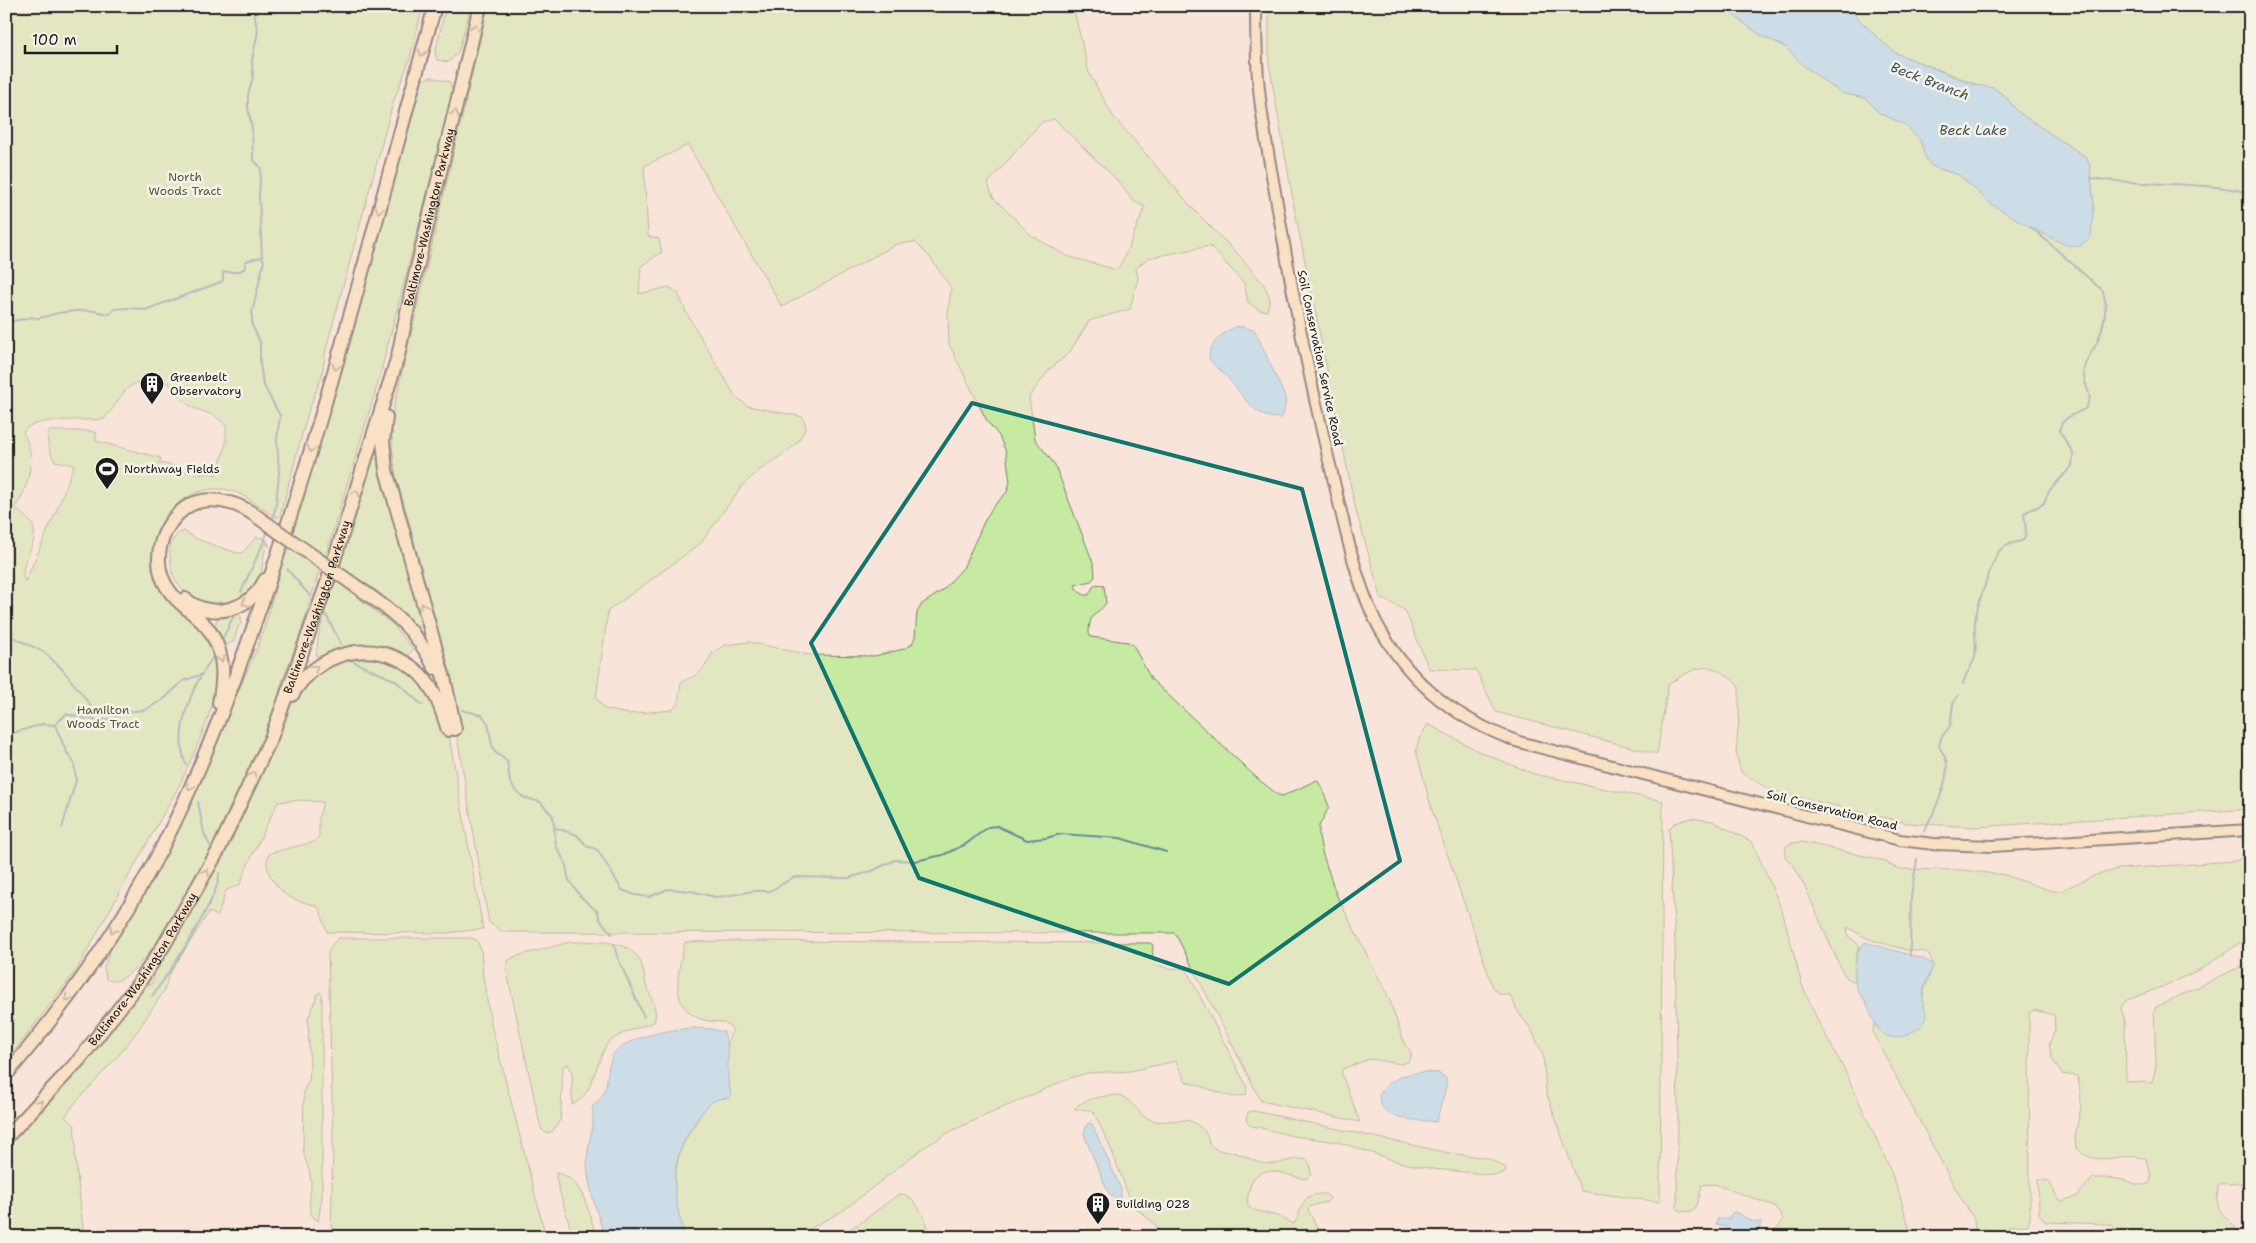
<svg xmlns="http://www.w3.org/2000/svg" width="2256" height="1243" viewBox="0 0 2256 1243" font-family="'Shantell Sans',sans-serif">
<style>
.green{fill:#c7eaa3;stroke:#728360;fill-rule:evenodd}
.water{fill:#94d5f6;stroke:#648b9f}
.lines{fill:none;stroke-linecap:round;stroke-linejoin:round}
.stream{stroke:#648b9f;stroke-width:2}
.major-casing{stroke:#1c1c1c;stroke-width:14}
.highway-casing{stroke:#1c1c1c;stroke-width:16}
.major{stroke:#faddab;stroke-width:10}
.highway{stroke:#faddab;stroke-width:12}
.highway-bridge-casing{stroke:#1c1c1c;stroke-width:16;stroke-linecap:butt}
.highway-bridge{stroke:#faddab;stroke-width:12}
.oneway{stroke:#96866b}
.marked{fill:none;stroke:#0f766e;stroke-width:4;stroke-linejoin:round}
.labels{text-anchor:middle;stroke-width:5;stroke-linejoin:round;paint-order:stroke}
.park-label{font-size:12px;fill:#4f5a44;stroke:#f7f3e8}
.street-label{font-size:12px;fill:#1c1c1c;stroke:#f7f3e8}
.poi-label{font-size:12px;fill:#1c1c1c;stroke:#f7f3e8;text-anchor:start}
.water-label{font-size:14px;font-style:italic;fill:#40545d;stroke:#f7f3e8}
</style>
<rect width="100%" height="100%" fill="#f9e4da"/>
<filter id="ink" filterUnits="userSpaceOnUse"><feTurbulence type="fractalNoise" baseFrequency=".02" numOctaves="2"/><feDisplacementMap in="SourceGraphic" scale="10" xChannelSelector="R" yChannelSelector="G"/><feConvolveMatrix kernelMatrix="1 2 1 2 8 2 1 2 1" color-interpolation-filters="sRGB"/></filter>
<g filter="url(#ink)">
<path class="green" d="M 6,6 L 423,6 L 409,61 L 393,103 L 326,349 L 322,376 L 309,409 L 280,516 L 277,518 C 259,507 242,490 220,489 C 188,487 154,516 155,549 C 155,555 180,608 185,615 C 190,622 199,625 205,633 C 210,639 217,656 218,664 C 219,703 195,750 179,786 L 77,969 L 6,1062 ZM 154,378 C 176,382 174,395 189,405 C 205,415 212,410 226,426 L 226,443 L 217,475 C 210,472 202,475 194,474 C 182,472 171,462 159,464 L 161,458 L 96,441 L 96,433 L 90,431 L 49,431 C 45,440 50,453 55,461 L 74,465 L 59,505 L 25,582 C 16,561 42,544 32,524 C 29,519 20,514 15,507 C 26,494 34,464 29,447 C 28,442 25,437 23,432 C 35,415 84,422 104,419 C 123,399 121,382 154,378 Z
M 446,6 L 471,6 L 458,53 L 448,62 L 437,60 L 435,53 Z
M 488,6 L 1073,6 L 1089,73 L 1113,116 L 1196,212 L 1239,255 L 1264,285 L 1270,298 L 1267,311 L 1259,310 L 1248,302 L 1244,283 L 1210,246 L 1148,258 L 1136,268 L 1138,278 L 1130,309 L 1089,321 L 1069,353 L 1050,369 L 1029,397 L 1035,439 L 1055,465 L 1094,565 L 1095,577 L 1091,581 L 1075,585 L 1077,590 L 1084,595 L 1089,595 L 1093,587 L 1098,584 L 1104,586 L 1106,603 C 1096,616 1089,613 1089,634 L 1091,637 L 1128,642 L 1133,645 L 1151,679 L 1258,779 L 1278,795 L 1283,796 L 1317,780 L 1322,788 L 1329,807 L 1319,826 L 1319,836 L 1322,852 L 1336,894 L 1388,996 L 1405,1045 L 1411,1052 L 1411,1057 L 1408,1062 L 1401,1064 L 1370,1059 L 1342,1069 L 1342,1075 L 1360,1122 L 1261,1101 L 1175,933 L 503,932 L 489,923 L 453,713 L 413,536 L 396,477 L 392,446 L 392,415 ZM 1054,119 L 1117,180 L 1133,201 L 1145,207 L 1124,258 L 1117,270 L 1067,256 L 1031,235 L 993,197 L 988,183 L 1042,122 ZM 688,145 L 782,307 L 897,244 L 915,242 L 929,256 L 951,288 L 948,314 L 949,344 L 987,421 L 999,436 L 1006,452 L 1010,482 L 1007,492 L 992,508 L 984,522 L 963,568 L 942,591 L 922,604 L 917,613 L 915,637 L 912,644 L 904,649 L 874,656 L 809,655 L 749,642 L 725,645 L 712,653 C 704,672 699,674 681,682 L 678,704 L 672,710 L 629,714 L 605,709 L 596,698 L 608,611 L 700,544 L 742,486 L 761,469 L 781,456 L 798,442 L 806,427 L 803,417 L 748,406 L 735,396 L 686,312 L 678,293 L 669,287 L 639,294 L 641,266 L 662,252 L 659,239 L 648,236 L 644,166 Z
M 1269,6 L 1705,6 L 1730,13 L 1759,34 L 1785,47 L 1804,66 L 1831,86 L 1844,94 L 1866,98 L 1879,113 L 1904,124 L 1920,140 L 1926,159 L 1942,170 L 1959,175 L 2031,228 L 2094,206 L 2090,167 L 2086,157 L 2019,113 L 2004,95 L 1896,53 L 1879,39 L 1846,6 L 2250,6 L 2250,809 L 1976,827 L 1907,823 L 1770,790 L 1741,772 L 1736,753 L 1739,718 L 1739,687 C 1713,658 1696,665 1668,685 L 1657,754 L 1496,712 L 1476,670 L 1429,669 L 1405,610 L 1381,598 L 1355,507 L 1296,217 L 1269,64 Z
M 431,77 L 450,82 L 453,93 L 378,383 L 325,557 L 292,534 L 419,87 L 423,80 Z
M 373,457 L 380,461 L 425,628 L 414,626 L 383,596 L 339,565 Z
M 184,531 L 199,540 L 237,553 L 242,553 L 257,537 L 263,538 C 267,547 265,551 263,560 C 262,567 262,576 258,583 C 239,614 186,609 173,575 C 171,569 171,562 170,555 C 169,544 173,535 184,531 Z
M 287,545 L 320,568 L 300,635 L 281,684 L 271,735 L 291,696 L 331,657 L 316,656 L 319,634 L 334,579 L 392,624 L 413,649 L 409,655 L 400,659 L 414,668 L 448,730 L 483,929 L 446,933 L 327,932 L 320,909 C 312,902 300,903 291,898 C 277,890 260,867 270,853 L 314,842 L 319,837 L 319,817 L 323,802 L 301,800 L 278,802 L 247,866 L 240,885 L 226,890 L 218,916 L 209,912 L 169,975 L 164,991 L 138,1030 L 118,1056 L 75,1103 L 65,1117 L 75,1125 C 73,1136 78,1142 75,1154 L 84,1237 L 6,1237 L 6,1145 L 15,1129 L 136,987 L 152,984 L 167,928 C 158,941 130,982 113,981 C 111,981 108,980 106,979 L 104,967 L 112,945 L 158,870 L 183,820 L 257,648 L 266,622 Z
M 238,613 L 241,616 L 241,624 L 238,626 L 234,641 L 225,646 C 216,638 212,627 218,617 Z
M 1428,724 L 1478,751 L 1534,774 L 1663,801 L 1660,1202 L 1581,1191 L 1546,1092 L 1543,1055 L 1531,1029 L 1518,1012 L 1510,995 L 1499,994 L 1493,987 L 1432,810 L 1420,765 L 1416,751 L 1419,739 Z
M 1691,818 L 1712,821 L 1752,842 L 1782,910 L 1802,985 L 1819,1023 L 1844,1069 L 1886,1160 L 1897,1187 L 1911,1233 L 1908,1237 L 1767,1237 L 1781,1224 L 1783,1219 L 1775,1206 L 1714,1184 L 1702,1185 L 1697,1206 L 1690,1212 L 1680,1211 L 1677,1207 L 1678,1116 L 1675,941 L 1669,829 L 1675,823 Z
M 1802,842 L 1882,860 L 1898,869 L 1963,870 L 2005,875 L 2052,891 L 2060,891 L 2096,875 L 2119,869 L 2236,861 L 2250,853 L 2250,936 L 2203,968 L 2162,987 L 2127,1000 L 2122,1005 L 2121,1010 L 2125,1019 L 2126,1081 L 2152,1083 L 2156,1066 L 2154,1013 L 2156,1007 L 2250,962 L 2250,1195 L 2248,1183 L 2218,1184 C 2218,1191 2216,1202 2219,1208 C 2224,1220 2238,1225 2240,1237 L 2115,1237 L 2114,1227 L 2110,1224 L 2045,1222 L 2039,1214 L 2038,1180 L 2049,1181 L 2058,1199 L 2063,1201 L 2077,1196 L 2093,1178 C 2101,1178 2110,1178 2118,1179 C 2129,1180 2139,1189 2150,1183 L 2151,1177 L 2146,1159 C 2121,1150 2096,1170 2076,1148 C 2073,1134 2078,1125 2080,1112 C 2082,1100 2080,1088 2077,1076 L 2062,1074 L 2052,1059 L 2049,1045 L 2055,1030 L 2054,1015 L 2034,1010 L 2029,1013 L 2030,1218 L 2028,1225 L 2011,1226 L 1990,1237 L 1971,1237 L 1975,1232 L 1974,1219 L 1955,1188 L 1873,1033 L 1874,1024 L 1878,1029 L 1924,1009 C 1917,988 1942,969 1927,952 L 1907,950 L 1869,939 L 1847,927 L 1848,936 L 1860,946 L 1856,954 L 1855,982 L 1847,978 L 1842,971 L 1806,889 L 1794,866 L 1785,857 L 1786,846 L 1791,843 Z
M 338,938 L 470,938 L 477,940 L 481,950 L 483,976 L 491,1024 L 546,1237 L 331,1237 L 333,1140 L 328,950 Z
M 732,941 L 1150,943 L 1153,945 C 1153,949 1152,954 1153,958 C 1155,970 1177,968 1186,969 L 1247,1087 L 1246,1095 L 1233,1097 L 1185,1081 L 1176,1061 L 1130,1071 L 1087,1073 L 1070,1078 L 953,1130 L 923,1148 L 844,1210 L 795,1237 L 685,1237 C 671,1195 669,1161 695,1124 C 700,1116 706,1105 714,1100 C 721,1096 724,1100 731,1094 C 726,1081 724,1042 733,1030 C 727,1021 719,1022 709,1021 C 666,1013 678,971 685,942 Z
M 570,942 C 594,942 633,937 642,966 C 644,972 644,979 646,985 C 650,997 659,1009 654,1022 L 623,1033 L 610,1041 L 605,1047 L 588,1090 L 582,1098 L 572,1105 L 572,1072 L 568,1064 L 563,1066 L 561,1111 L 560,1120 L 552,1132 L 546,1133 L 542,1130 L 539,1120 L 506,968 L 508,961 L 514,957 Z
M 320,992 L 322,996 L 322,1197 L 318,1221 C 304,1214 312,1192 311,1180 C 310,1168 304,1160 303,1149 L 304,1090 L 309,1080 L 310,1069 L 308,1019 L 318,993 Z
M 1118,1095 C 1134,1099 1136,1115 1151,1120 C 1165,1125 1184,1115 1196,1124 C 1199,1126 1203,1129 1205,1132 C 1209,1137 1207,1145 1214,1148 C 1220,1152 1229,1151 1236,1153 C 1248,1156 1256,1164 1269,1164 C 1281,1165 1294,1156 1307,1160 L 1310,1164 L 1311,1175 L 1306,1179 C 1285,1176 1258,1159 1250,1187 C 1248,1194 1247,1199 1248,1206 L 1253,1210 L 1277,1216 L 1294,1224 C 1304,1208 1299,1193 1325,1194 L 1330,1198 L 1327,1202 L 1311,1206 L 1308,1210 L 1322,1237 L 1162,1237 L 1156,1225 L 1138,1210 L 1128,1194 L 1110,1146 L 1094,1113 L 1091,1110 L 1074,1109 C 1083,1098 1105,1096 1118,1095 Z
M 1254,1111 L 1449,1153 L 1488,1158 L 1506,1168 L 1506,1172 L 1495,1175 L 1433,1169 L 1402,1163 L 1338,1142 L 1293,1136 L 1249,1125 L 1246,1120 L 1248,1112 Z
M 556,1173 C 583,1176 590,1216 596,1237 L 573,1237 L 556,1179 Z
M 899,1194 C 916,1193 926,1223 932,1237 L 837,1237 L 860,1223 Z"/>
<path class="water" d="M 1705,6 L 1846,6 L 1879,39 L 1896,53 L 1972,84 L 1994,88 L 2004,95 L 2019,113 L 2086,157 L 2090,167 L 2094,206 L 2091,237 L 2079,247 L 2066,245 L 2031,228 L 1991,204 L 1959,175 L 1931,166 L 1926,159 L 1920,140 L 1904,124 L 1879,113 L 1866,98 L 1844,94 L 1831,86 L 1804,66 L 1785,47 L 1759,34 L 1730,13 Z
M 1237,326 L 1254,330 L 1257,335 L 1286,399 L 1284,413 L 1281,418 C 1253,420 1242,392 1225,375 C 1220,369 1213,365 1209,359 C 1208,343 1225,331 1237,326 Z
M 1865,942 L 1924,959 L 1934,965 C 1923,988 1919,993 1927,1018 C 1923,1026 1918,1029 1910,1033 C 1883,1048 1875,1024 1867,1005 C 1865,999 1859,994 1857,989 C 1852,977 1855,949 1865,942 Z
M 692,1028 L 711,1029 L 724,1032 C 730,1047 727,1066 728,1082 C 729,1088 732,1092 730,1098 C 726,1099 723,1098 719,1099 C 708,1101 699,1117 693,1126 C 667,1164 673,1196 685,1237 L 605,1237 C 598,1214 587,1186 587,1161 C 587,1143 596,1125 592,1107 C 595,1103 600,1100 602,1096 C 609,1084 606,1066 613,1055 C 623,1037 673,1029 692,1028 Z
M 1424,1072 L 1438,1073 L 1446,1078 L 1446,1088 L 1436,1122 C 1418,1119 1380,1123 1379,1096 C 1388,1079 1406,1073 1424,1072 Z
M 1088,1123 L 1092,1124 L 1121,1189 L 1121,1196 L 1116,1199 L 1108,1192 L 1086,1140 L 1084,1132 Z
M 1735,1212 L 1754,1222 L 1761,1222 L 1759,1230 L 1754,1235 L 1749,1236 L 1746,1233 L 1740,1236 C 1731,1234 1729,1226 1716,1224 L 1717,1219 L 1728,1219 L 1732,1213 Z"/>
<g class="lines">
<path class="stream" d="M 252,6 L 258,31 L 252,60 L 253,77 L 248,95 L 248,108 L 252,129 L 253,159 L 261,168 L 259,196 L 262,257 L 264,261 L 252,313 L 252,325 L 260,342 L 260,364 L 263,384 L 280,416 L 277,439 L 279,473 L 276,505 L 272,521
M 2091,178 C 2143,187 2197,180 2250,193
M 6,325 C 14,318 23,321 31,317 C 41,320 48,315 58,313 C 70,312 83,309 95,311 C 100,312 104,314 110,314 L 114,309 C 125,308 134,307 145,310 L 221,282 L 223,280 L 223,272 L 237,272 L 244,269 L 246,261 L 262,257
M 268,530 L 265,539 L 269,546
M 287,569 L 310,596
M 241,592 L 265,539
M 326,615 L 341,644
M 6,634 L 44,652 L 62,669 L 89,703 L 95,719
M 223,638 L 234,615
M 354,662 L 396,681 L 422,705
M 1963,684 C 1965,673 1974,665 1975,656 C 1977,644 1974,632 1975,621 C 1978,602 1990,568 1999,551 C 2020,532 2030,556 2024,513 L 2043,504 L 2050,490 L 2072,466 L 2073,453 L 2059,430 C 2063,416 2075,415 2086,408 L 2090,398 C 2088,388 2082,379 2084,368 C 2086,358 2094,350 2098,340 C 2104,326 2108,306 2103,291 L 2031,227
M 462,710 L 482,715 L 488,723 L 492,745 L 495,752 L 507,761 L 510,782 L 515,790 L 523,797 L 540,802 L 553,816 L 556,846 L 565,862 L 569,880 L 580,896 L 598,912 L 599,918 L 612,934
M 55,725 L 66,751 L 74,763 L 76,780 L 62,828
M 6,735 L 43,724 L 55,725 L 66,714 L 98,721 L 115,718 L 124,712 L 145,710 L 164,699 L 183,681 L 200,675
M 186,765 C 172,730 193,685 213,657
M 198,802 L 204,833 L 210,846
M 556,828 L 577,835 L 588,847 L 594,848 L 599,852 L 622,890 L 635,895 L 649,897 L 668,889 L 691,891 L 715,897 L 726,896 L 754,891 L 770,891 L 794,877 L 849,878 L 872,871 L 895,860 L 915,861 L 943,855 L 966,844 L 988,827 L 997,826 L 1027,840 L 1046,838 L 1061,834 L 1120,838 L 1166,852
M 1924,831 C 1933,815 1951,778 1946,760 C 1945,756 1941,750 1939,746 L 1941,738 L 1950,726 L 1953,704 L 1959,694
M 614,944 L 617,956 L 644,1017
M 1910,956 L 1911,897 L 1917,859
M 152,996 C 168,975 221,895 219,873"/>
<defs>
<path id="major" d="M 1256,6 C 1256,34 1256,61 1259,89 C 1263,131 1272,173 1279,215 C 1293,298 1310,380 1329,461 C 1342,513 1355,586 1381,631 C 1414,687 1458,720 1519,742 L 1900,840 L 1934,844 L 1993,846 L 2250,830"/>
<g id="highway">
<path d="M 386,417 L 383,441 L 386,470 L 445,682 L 455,729"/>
<path d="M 350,582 C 389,609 413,624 435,668"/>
<path d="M 185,599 C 212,621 250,610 265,580"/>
<path d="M 292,695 C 316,653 372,636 413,668 C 433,683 441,707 448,730"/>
<path d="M 219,703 C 224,678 225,656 211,633 C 201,616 183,609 171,593 C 148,565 160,522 190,505 C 209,495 235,502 252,513"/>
<path d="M 6,1075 C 79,990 144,894 189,791 C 231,697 264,599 295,501 C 347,337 389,171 435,6"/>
<path id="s1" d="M 6,1138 L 79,1060 L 136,987 L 164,945 L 218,851 L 271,738 L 327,583 L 398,356 L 411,293 L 480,6"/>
</g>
</defs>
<use href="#major" class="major-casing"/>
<use href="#highway" class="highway-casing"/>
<use href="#major" class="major"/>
<use href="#highway" class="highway"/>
<defs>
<path id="highway-bridge" d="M 252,513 L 350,582"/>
</defs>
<use href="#highway-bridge" class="highway-bridge-casing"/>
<use href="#highway-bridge" class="highway-bridge"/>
</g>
<defs><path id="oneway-chevron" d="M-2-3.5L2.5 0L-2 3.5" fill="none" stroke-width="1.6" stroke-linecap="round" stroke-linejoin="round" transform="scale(1.25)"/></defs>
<g class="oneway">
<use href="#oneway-chevron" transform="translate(475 27) rotate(-76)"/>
<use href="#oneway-chevron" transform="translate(422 53) rotate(105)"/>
<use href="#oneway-chevron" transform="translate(455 113) rotate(-76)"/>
<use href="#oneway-chevron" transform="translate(379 210) rotate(105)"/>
<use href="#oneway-chevron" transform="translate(336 367) rotate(105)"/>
<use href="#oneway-chevron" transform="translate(311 449) rotate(108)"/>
<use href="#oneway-chevron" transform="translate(356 493) rotate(-72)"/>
<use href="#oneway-chevron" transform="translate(245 603) rotate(149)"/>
<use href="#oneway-chevron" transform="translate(423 606) rotate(-106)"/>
<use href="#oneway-chevron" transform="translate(221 659) rotate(76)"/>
<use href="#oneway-chevron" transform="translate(315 668) rotate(-37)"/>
<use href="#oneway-chevron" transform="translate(253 775) rotate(-65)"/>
<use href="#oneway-chevron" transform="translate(190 787) rotate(113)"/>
<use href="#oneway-chevron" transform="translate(206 872) rotate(-62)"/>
<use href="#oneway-chevron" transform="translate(113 930) rotate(123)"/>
<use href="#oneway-chevron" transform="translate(68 998) rotate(126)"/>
<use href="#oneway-chevron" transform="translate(40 1103) rotate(-46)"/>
</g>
</g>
<path d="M0 0H2256V1243H0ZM 972,403 L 1302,489 L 1400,861 L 1229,984 L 919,878 L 811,643 Z" fill="#f9e4da" fill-opacity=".55" fill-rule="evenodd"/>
<path class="marked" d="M 972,403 L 1302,489 L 1400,861 L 1229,984 L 919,878 L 811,643 Z"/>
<defs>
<symbol id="building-pin" viewBox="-11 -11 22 30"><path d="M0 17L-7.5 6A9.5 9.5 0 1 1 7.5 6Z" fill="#1c1c1c" stroke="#f7f3e8"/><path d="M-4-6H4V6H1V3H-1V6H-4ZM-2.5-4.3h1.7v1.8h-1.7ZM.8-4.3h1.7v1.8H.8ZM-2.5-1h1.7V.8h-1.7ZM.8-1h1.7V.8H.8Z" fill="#fff"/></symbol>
<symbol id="stadium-pin" viewBox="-11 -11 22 30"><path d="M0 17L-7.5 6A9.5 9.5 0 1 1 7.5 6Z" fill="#1c1c1c" stroke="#f7f3e8"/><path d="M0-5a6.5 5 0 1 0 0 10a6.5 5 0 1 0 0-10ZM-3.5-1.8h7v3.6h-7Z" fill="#fff"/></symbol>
</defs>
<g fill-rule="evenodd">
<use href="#building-pin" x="138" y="370" width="28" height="38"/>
<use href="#stadium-pin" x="93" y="455" width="28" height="38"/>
<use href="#building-pin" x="1084" y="1190" width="28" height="38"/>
</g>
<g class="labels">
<g class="park-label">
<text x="185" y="181">North<tspan x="185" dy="14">Woods Tract</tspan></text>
<text x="103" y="714">Hamilton<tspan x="103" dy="14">Woods Tract</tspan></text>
</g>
<g class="street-label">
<text dy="4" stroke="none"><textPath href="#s1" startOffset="1028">Baltimore-Washington Parkway</textPath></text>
<text transform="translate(1320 358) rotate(78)" y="4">Soil Conservation Service Road</text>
<text dy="4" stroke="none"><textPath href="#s1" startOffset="622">Baltimore-Washington Parkway</textPath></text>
<text transform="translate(1832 810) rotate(14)" y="4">Soil Conservation Road</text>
<text dy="4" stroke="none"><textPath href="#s1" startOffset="218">Baltimore-Washington Parkway</textPath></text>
</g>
<g class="poi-label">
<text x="170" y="381">Greenbelt<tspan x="170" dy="14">Observatory</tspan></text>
<text x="124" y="473">Northway Fields</text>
<text x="1116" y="1208">Building 028</text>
</g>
<g class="water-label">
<text transform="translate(1930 81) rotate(21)" y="5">Beck Branch</text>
<text x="1973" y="135">Beck Lake</text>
</g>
</g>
<rect width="2256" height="1243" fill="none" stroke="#f7f3e8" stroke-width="25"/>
<rect x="12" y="12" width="2231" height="1218" fill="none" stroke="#1c1c1c" stroke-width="2" filter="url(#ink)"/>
<path d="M25 45v8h92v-8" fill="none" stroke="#1c1c1c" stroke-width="2.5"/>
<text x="32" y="45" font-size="15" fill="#1c1c1c" stroke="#f7f3e8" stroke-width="4" paint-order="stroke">100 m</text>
</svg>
